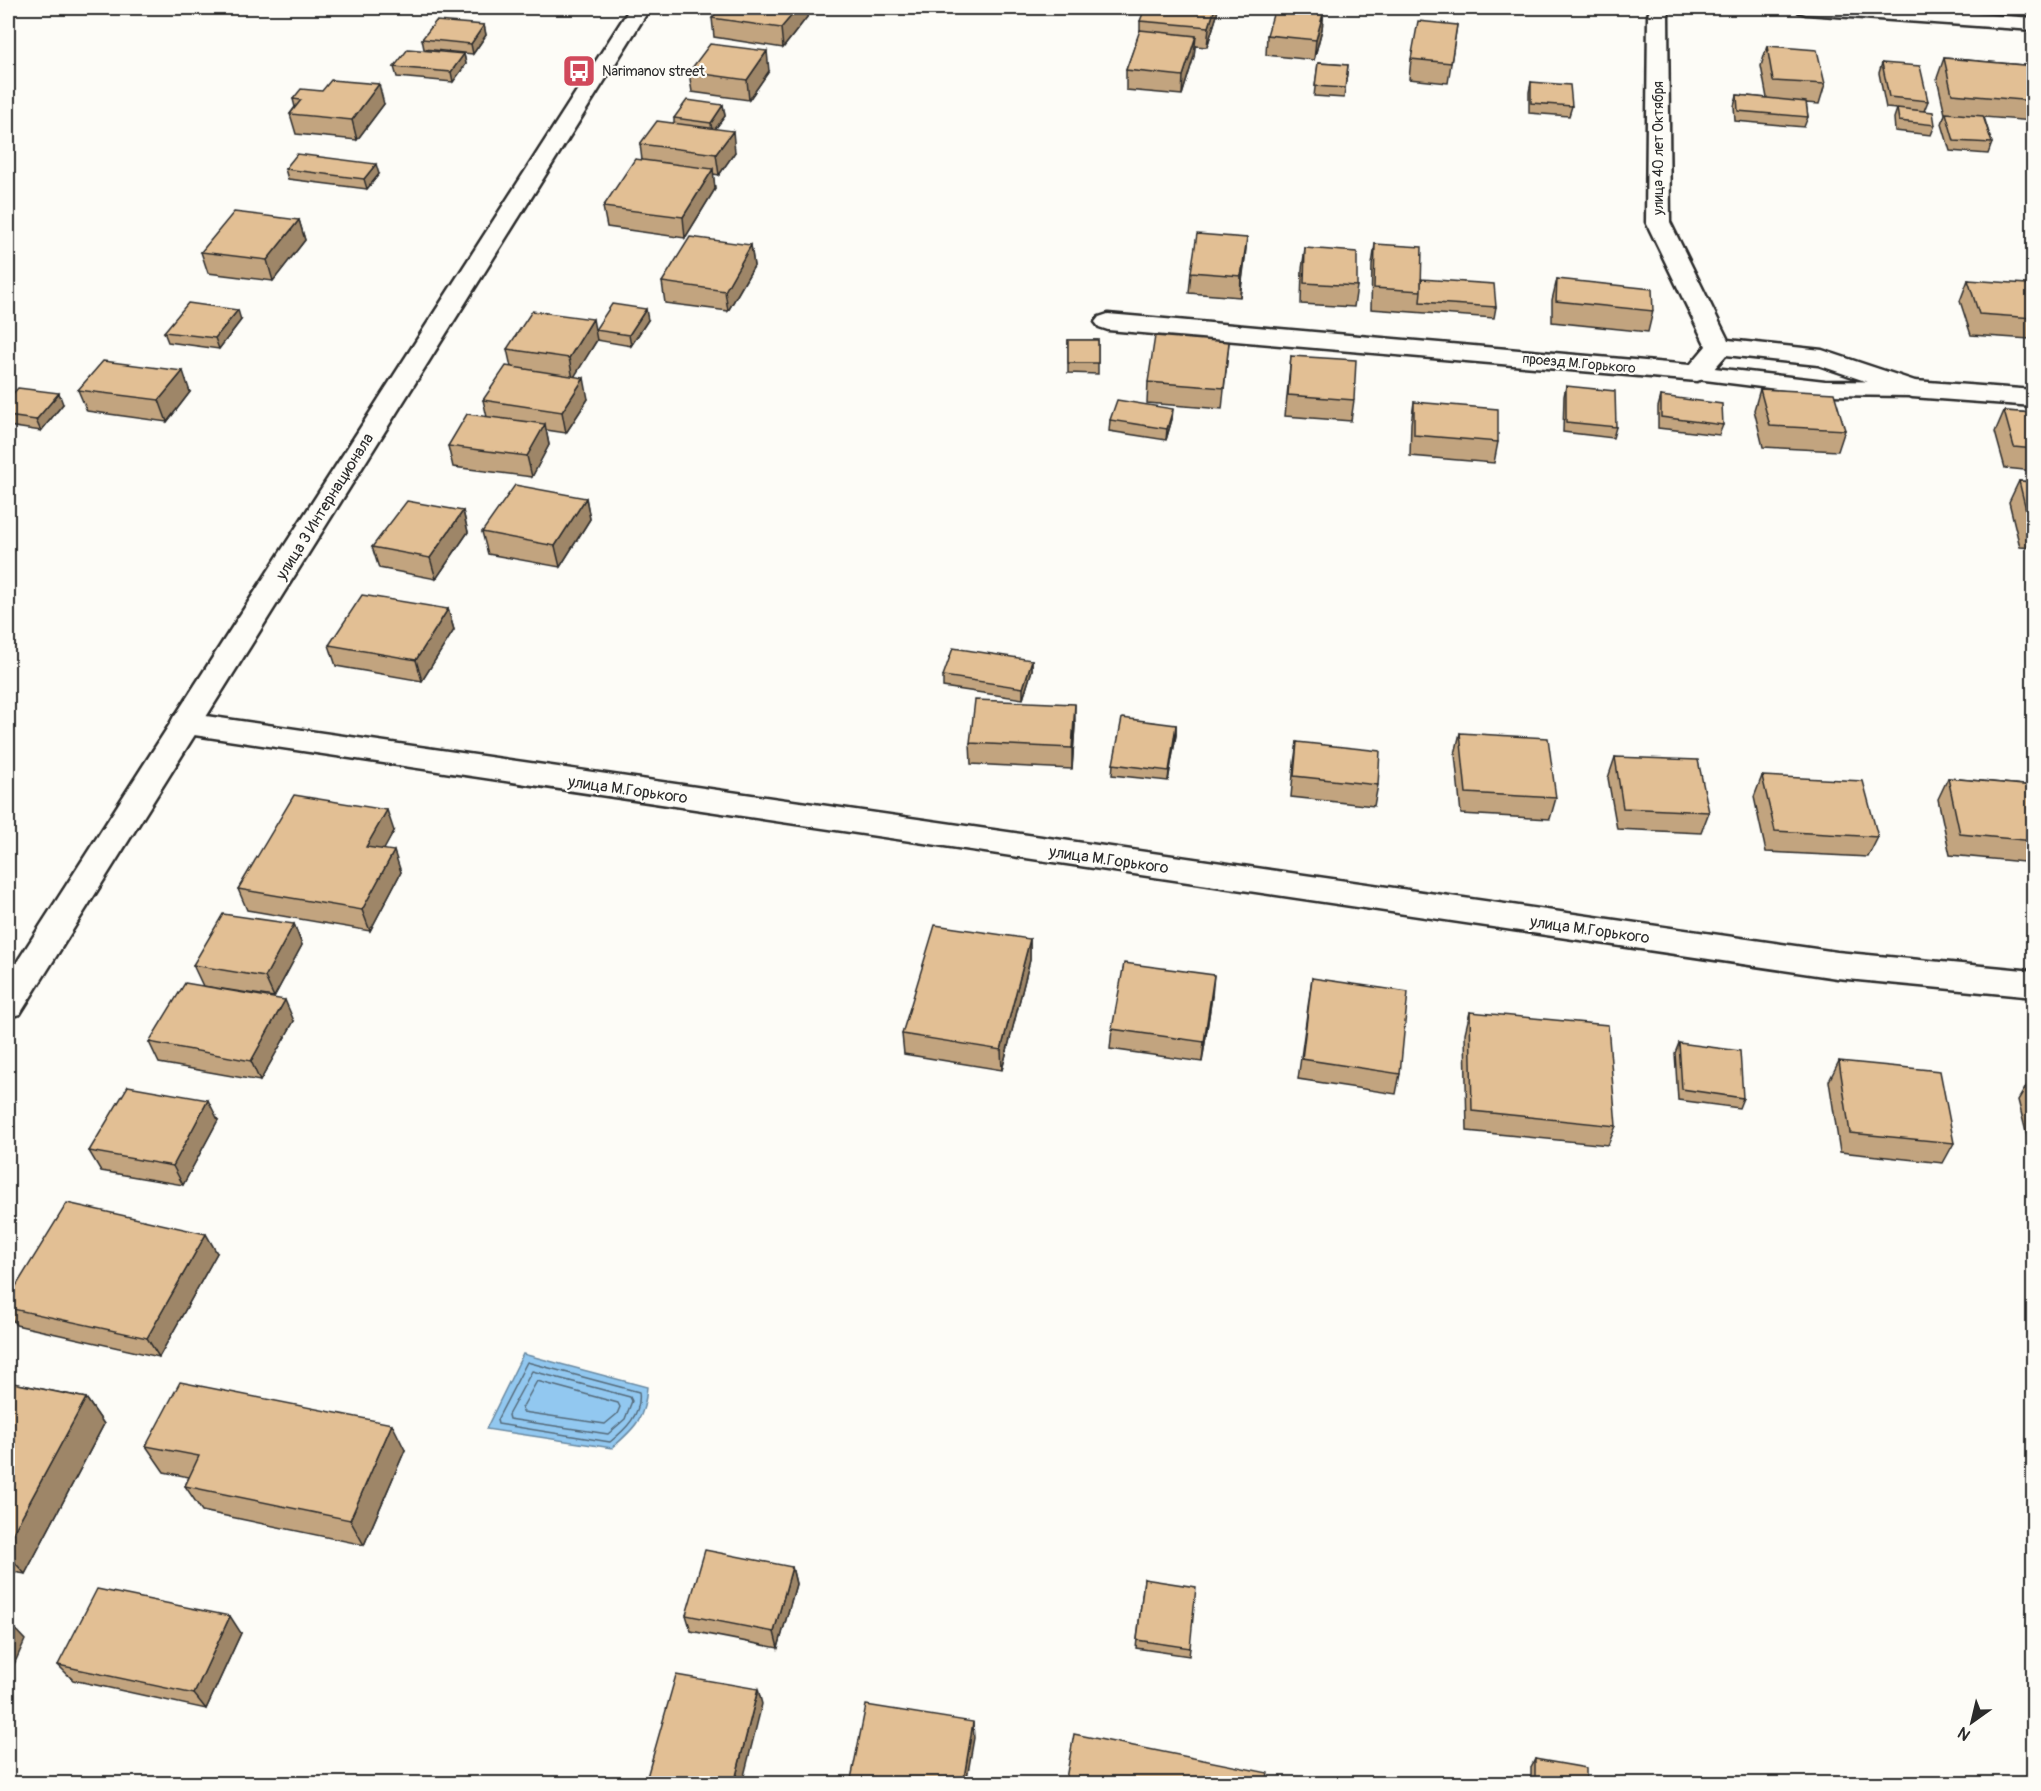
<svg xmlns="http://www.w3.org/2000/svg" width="2041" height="1791" viewBox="0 0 2041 1791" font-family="Pangolin,sans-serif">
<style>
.water{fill:#92c8f0;stroke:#6989a1;stroke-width:1.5}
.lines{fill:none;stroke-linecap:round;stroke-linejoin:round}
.shore{stroke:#546a7a;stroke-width:1.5}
.service-casing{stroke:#2b2b2b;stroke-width:5}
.minor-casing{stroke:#2b2b2b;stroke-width:5}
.tertiary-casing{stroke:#2b2b2b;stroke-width:5}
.service{fill:#fdfcf7;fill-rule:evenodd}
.minor{fill:#fdfcf7;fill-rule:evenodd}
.tertiary{fill:#fdfcf7;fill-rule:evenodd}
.wall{fill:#c2a47f;stroke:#2b2b2b;stroke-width:1.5}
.shaded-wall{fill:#9e8668;stroke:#2b2b2b;stroke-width:1.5}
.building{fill:#e2bf94;stroke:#2b2b2b;stroke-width:1.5}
.labels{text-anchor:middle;stroke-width:4.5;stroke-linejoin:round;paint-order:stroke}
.far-poi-label{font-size:14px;fill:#2b2b2b;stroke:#fdfcf7;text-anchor:start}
.far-street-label{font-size:14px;fill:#2b2b2b;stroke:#fdfcf7}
.street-label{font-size:16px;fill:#2b2b2b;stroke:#fdfcf7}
</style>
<rect width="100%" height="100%" fill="#fdfcf7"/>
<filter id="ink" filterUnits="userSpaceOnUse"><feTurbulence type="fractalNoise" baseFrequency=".0167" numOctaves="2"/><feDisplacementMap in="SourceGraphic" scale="12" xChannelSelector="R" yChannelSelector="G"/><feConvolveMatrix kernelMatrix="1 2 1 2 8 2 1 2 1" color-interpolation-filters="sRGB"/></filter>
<g filter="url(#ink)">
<path class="water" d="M 523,1354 L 647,1387 C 645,1419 635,1428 612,1448 L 486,1429 Z"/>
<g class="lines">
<path class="shore" d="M 527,1362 L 639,1392 C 642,1414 626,1429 610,1442 L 498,1424 L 497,1420 Z
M 532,1371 L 630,1397 L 632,1401 L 625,1419 L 608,1434 L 509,1419 L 508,1415 Z
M 537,1381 L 618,1403 L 620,1407 L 617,1414 L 605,1424 L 523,1412 L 522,1408 Z"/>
<defs>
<path id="service" d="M 1697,366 L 1825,381 L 1912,382 L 1920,384 L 1923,389 L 1920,394 L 1912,396 L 1825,395 L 1689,378 L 1686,373 L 1689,368 Z"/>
<path id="minor" d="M 1651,8 L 1671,8 L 1668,15 L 1670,222 L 1728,340 L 1822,350 L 1915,381 L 2034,390 L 2034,406 L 1912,397 L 1818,365 L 1726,355 L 1706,378 L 1697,381 L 1108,330 L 1099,327 L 1095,322 L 1099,317 L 1108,314 L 1690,365 L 1706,346 L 1646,222 L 1648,15 Z
M 1796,8 L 1888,8 L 2034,18 L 2034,30 L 1806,14 L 1799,12 Z
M 185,713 L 1837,952 L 2034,971 L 2034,997 L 1837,978 L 174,732 L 170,724 L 174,716 Z"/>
<path id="tertiary" d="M 630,8 L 650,8 L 20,1014 L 8,1017 L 8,976 Z"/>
</defs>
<use href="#service" class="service-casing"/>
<use href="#minor" class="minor-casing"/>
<use href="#tertiary" class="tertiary-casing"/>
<use href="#service" class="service"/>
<use href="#minor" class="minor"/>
<use href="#tertiary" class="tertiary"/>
</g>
<path class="wall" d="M 721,8 L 811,8 L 811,12 L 783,48 L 714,37 L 712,18 Z
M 1324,10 L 1322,29 L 1314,60 L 1266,55 L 1267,35 Z
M 1217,15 L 1207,47 L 1195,46 L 1194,56 L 1182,95 L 1126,90 L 1126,70 L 1140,32 L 1140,21 Z
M 484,25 L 486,35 L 473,54 L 424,49 L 422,39 Z
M 1457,25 L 1448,83 L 1409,79 L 1411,59 Z
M 1767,46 L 1825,84 L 1819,104 L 1806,103 L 1808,117 L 1804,127 L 1735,121 L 1734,106 L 1737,95 L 1767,98 L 1761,66 Z
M 464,54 L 466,64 L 453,82 L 397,77 L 394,67 Z
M 1944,58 L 2034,66 L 2034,121 L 1984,117 L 1992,143 L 1988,154 L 1950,151 L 1942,124 L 1945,114 L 1937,78 Z
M 1318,63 L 1348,65 L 1344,98 L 1314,96 Z
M 1882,63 L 1928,101 L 1924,111 L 1935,125 L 1931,135 L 1895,131 L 1894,118 L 1897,109 L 1886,108 L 1879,73 Z
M 769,71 L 749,100 L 692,92 L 689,72 Z
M 1531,82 L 1572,106 L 1569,116 L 1529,113 L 1529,92 Z
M 293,99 L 384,104 L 357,140 L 296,134 L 290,114 L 295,107 Z
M 723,105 L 725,116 L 715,129 L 735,152 L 719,175 L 713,174 L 715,189 L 685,238 L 607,227 L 603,207 L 642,160 L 640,144 L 674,123 L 674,118 Z
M 285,169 L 379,174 L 367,189 L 288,179 Z
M 299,220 L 305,240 L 273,281 L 208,273 L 201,252 Z
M 1247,238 L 1240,297 L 1189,293 L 1191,272 Z
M 1375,244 L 1421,279 L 1496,307 L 1494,318 L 1371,309 L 1372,265 Z
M 751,245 L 754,266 L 728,311 L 665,303 L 662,282 Z
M 1305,248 L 1357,286 L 1354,307 L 1301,304 L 1302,269 Z
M 1557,279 L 1653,311 L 1648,332 L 1552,322 L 1552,300 Z
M 1968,280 L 2034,302 L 2034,331 L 2030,339 L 1971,335 L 1960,301 Z
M 241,320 L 219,349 L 168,342 L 164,332 Z
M 648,320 L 631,346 L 597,340 L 574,376 L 588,399 L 566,433 L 546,430 L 549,445 L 532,477 L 453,467 L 448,446 L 487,417 L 483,400 L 511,367 L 507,349 L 595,330 Z
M 1068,340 L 1098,340 L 1098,374 L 1068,373 Z
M 1229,342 L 1222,409 L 1147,403 L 1148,382 Z
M 1291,356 L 1354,400 L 1351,421 L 1285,416 Z
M 1566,386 L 1616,427 L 1613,438 L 1563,432 L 1564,396 Z
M 1760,389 L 1845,430 L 1838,451 L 1763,447 L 1754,410 Z
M 78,390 L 190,392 L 167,422 L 87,411 Z
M 1661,396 L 1723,425 L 1719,435 L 1658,428 L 1658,407 Z
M 8,399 L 63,404 L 41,431 L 8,426 Z
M 1414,402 L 1498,442 L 1494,463 L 1410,456 L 1411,423 Z
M 2004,411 L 2034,413 L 2034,471 L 2005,468 L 1995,432 Z
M 1172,419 L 1166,440 L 1109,431 L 1110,420 Z
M 2019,481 L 2034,482 L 2034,548 L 2020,547 L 2009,502 Z
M 586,498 L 590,519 L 560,567 L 488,554 L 482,532 Z
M 463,511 L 468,532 L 436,579 L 379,568 L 372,547 Z
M 448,609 L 454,630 L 422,681 L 336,666 L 329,645 Z
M 1032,660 L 1032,670 L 1023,699 L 943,687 L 943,676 Z
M 1075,725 L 1072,769 L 971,764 L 970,743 Z
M 1176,725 L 1176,735 L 1168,781 L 1112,775 L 1113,764 Z
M 1460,733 L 1556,798 L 1550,819 L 1461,814 L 1455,754 Z
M 1297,742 L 1378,785 L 1374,806 L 1291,797 L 1294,763 Z
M 1615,757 L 1709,812 L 1701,833 L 1617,829 L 1608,778 Z
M 1762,776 L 1878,837 L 1868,857 L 1766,852 L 1754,797 Z
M 1948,778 L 2034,786 L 2034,863 L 1950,855 L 1938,799 Z
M 394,831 L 383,850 L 401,872 L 370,931 L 247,910 L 238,889 Z
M 294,924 L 302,945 L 274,997 L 203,986 L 193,965 Z
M 1030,939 L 1030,960 L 1002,1070 L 904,1054 L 902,1034 Z
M 1312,978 L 1400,1074 L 1396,1094 L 1298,1079 Z
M 1212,996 L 1202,1062 L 1110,1049 L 1112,1029 Z
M 1470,1012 L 1616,1126 L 1608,1145 L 1467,1131 L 1465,1033 Z
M 294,1021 L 260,1081 L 159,1063 L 149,1042 Z
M 1679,1043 L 1743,1098 L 1739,1108 L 1678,1100 L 1675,1053 Z
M 1839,1061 L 1954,1143 L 1943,1163 L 1840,1152 L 1829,1081 Z
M 2030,1080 L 2034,1080 L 2034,1164 L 2018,1100 Z
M 218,1120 L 183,1185 L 101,1171 L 89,1151 Z
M 217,1253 L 159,1357 L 16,1325 L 8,1313 L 8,1299 Z
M 8,1382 L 86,1398 L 104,1424 L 25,1574 L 8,1571 Z
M 146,1446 L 405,1450 L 364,1545 L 202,1511 L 185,1486 L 189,1477 L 164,1472 Z
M 792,1567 L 796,1584 L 778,1648 L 691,1631 L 686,1615 Z
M 1144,1579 L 1190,1648 L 1189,1656 L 1136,1648 Z
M 241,1633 L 206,1709 L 73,1680 L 58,1665 Z
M 1535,1759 L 1586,1784 L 1531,1784 L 1531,1767 Z"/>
<path class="shaded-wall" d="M 798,8 L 811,8 L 811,12 L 783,48 L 781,28 Z
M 1215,8 L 1218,8 L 1217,15 L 1207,47 L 1209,27 Z
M 1324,10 L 1322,29 L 1314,60 L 1316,40 Z
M 484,25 L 486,35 L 473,54 L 471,44 Z
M 1196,36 L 1194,56 L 1182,95 L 1183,76 Z
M 767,51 L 769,71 L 749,100 L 747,80 Z
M 464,54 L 466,64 L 453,82 L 451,72 Z
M 379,84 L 384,104 L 357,140 L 352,120 Z
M 723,105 L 725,116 L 712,133 L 711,123 Z
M 733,131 L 735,152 L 719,175 L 716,154 Z
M 376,164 L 379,174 L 367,189 L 364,179 Z
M 713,169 L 715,189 L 685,238 L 683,217 Z
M 299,220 L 305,240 L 273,281 L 267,260 Z
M 1247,238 L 1245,259 L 1240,297 L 1241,276 Z
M 751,245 L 754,266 L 728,311 L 725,291 Z
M 646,309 L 648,320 L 631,346 L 629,335 Z
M 238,310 L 241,320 L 219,349 L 215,338 Z
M 593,319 L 597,340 L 573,379 L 569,358 Z
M 183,371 L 190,392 L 167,422 L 159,400 Z
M 584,378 L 588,399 L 566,433 L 562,412 Z
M 59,393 L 63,404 L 41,431 L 36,420 Z
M 1173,409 L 1172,419 L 1166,440 L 1167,429 Z
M 545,424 L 549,445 L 532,477 L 527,456 Z
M 586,498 L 590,519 L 560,567 L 555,546 Z
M 463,511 L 468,532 L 436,579 L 430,558 Z
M 448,609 L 454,630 L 422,681 L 416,660 Z
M 1032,660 L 1032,670 L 1023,699 L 1023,688 Z
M 1075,704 L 1075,725 L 1072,769 L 1072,748 Z
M 1176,725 L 1176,735 L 1168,781 L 1169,771 Z
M 387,810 L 394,831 L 374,868 L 366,847 Z
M 394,851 L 401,872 L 370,931 L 362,910 Z
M 294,924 L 302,945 L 274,997 L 265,977 Z
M 1030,939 L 1030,960 L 1002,1070 L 1001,1050 Z
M 1214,975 L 1212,996 L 1202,1062 L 1204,1042 Z
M 285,1000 L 294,1021 L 260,1081 L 251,1061 Z
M 208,1100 L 218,1120 L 183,1185 L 173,1166 Z
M 206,1234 L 217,1253 L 159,1357 L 147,1338 Z
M 86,1398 L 104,1424 L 25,1574 L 8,1555 L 8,1542 Z
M 392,1424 L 405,1450 L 364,1545 L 350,1520 Z
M 792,1567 L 796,1584 L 778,1648 L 774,1632 Z
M 230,1616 L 241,1633 L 206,1709 L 194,1694 Z
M 10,1624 L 25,1640 L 8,1678 L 8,1630 Z
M 758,1689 L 762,1704 L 742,1784 L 734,1784 Z
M 973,1722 L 974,1738 L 966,1784 L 963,1784 Z"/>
<path class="building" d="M 721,8 L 798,8 L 781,28 L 712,18 Z
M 1145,8 L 1215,8 L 1209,27 L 1140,21 Z
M 1275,8 L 1300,8 L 1324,10 L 1316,40 L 1267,35 Z
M 436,21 L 484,25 L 471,44 L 422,39 Z
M 1418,21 L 1457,25 L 1451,63 L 1411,59 Z
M 1140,30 L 1196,36 L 1183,76 L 1126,70 Z
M 710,44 L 767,51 L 747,80 L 689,72 Z
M 1767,46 L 1817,50 L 1825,84 L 1773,81 Z
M 408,49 L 464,54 L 451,72 L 394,67 Z
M 1944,58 L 2034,66 L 2034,101 L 1952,94 Z
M 1318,63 L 1348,65 L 1345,88 L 1315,86 Z
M 1882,63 L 1920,66 L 1928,101 L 1889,97 Z
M 331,80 L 379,84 L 352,120 L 290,114 L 301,100 L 293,99 L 301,89 L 322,91 Z
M 1531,82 L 1570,85 L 1572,106 L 1531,103 Z
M 1737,95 L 1806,102 L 1808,117 L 1738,111 Z
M 687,100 L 723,105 L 711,123 L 674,118 Z
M 1897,108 L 1933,112 L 1935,125 L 1899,121 Z
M 1946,113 L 1983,116 L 1992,143 L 1954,141 Z
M 657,121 L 733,131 L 716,154 L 640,144 Z
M 297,154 L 376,164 L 364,179 L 285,169 Z
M 635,159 L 713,169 L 683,217 L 603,207 Z
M 234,212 L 299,220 L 267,260 L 201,252 Z
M 1197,234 L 1247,238 L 1241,276 L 1191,272 Z
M 690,237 L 751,245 L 725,291 L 662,282 Z
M 1375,244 L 1422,247 L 1421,291 L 1374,288 Z
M 1305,248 L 1357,252 L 1357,286 L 1304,283 Z
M 1421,279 L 1494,284 L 1496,307 L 1420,302 L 1421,291 Z
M 1557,279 L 1652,289 L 1653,311 L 1556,301 Z
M 1968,280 L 2027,284 L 2034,302 L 2034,318 L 1979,314 Z
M 188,303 L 238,310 L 215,338 L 164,332 Z
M 612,304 L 646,309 L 629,335 L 595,330 Z
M 532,311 L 593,319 L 569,358 L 507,349 Z
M 1155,336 L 1229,342 L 1224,388 L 1148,382 Z
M 1068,340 L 1098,340 L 1098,363 L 1068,363 Z
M 1291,356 L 1356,360 L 1354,400 L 1288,395 Z
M 103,361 L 183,371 L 159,400 L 78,390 Z
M 506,366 L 584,378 L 562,412 L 483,400 Z
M 1566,386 L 1615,391 L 1616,427 L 1566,422 Z
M 18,388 L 59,393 L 36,420 L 8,416 L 8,399 Z
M 1760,389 L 1834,393 L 1845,430 L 1770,426 Z
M 1661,396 L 1722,404 L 1723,425 L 1661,417 Z
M 1117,400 L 1173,409 L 1167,429 L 1110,420 Z
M 1414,402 L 1498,409 L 1498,442 L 1414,435 Z
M 2004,411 L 2034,413 L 2034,449 L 2014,447 Z
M 467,414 L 545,424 L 527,456 L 448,446 Z
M 2019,481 L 2034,482 L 2034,526 L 2030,526 Z
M 515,485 L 586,498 L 555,546 L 482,532 Z
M 407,501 L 463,511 L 430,558 L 372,547 Z
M 362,595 L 448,609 L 416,660 L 329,645 Z
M 953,648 L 1032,660 L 1023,688 L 943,676 Z
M 975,700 L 1075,704 L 1072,748 L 970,743 Z
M 1122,718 L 1176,725 L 1169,771 L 1113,764 Z
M 1460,733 L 1548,738 L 1556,798 L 1466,793 Z
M 1297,742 L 1380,751 L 1378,785 L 1294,776 Z
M 1615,757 L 1698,760 L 1709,812 L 1623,808 Z
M 1762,776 L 1863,781 L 1878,837 L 1775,831 Z
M 1948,778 L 2034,786 L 2034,841 L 1960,834 Z
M 294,795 L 387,810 L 366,847 L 394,851 L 362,910 L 238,889 Z
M 223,914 L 294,924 L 265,977 L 193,965 Z
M 935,925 L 1030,939 L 1001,1050 L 902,1034 Z
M 1124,963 L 1214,975 L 1204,1042 L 1112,1029 Z
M 1312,978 L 1408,992 L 1400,1074 L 1302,1059 Z
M 185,983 L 285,1000 L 251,1061 L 149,1042 Z
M 1470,1012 L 1608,1025 L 1616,1126 L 1472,1111 Z
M 1679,1043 L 1740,1051 L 1743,1098 L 1682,1089 Z
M 1839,1061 L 1940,1071 L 1954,1143 L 1850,1133 Z
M 2030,1080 L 2034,1080 L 2034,1093 Z
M 128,1086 L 208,1100 L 173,1166 L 89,1151 Z
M 67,1203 L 206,1234 L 147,1338 L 8,1308 L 8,1299 Z
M 8,1382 L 86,1398 L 8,1542 Z
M 180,1382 L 392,1424 L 350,1520 L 185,1486 L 199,1456 L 146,1446 Z
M 705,1550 L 792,1567 L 774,1632 L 686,1615 Z
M 1144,1579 L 1196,1587 L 1190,1648 L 1137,1640 Z
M 97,1589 L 230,1616 L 194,1694 L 58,1665 Z
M 676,1675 L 758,1689 L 734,1784 L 645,1784 Z
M 866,1705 L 973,1722 L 963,1784 L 850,1784 Z
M 1074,1734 L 1268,1773 L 1266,1784 L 1065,1784 Z
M 1535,1759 L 1586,1768 L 1586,1784 L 1535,1784 Z"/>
</g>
<defs>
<symbol id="bus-square" viewBox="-11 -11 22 22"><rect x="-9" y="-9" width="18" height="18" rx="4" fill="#d1495b" stroke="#fdfcf7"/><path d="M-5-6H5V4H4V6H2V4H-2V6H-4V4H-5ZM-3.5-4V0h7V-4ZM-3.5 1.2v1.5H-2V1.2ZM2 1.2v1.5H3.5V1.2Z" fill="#fff"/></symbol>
</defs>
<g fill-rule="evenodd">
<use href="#bus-square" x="560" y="52" width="38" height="38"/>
</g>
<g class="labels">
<g class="far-poi-label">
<text x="602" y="76">Narimanov street</text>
</g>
<g class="far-street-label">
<text transform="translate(1658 148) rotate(-90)" y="5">улица 40 лет Октября</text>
<text transform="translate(1579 363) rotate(5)" y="5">проезд М.Горького</text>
</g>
<g class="street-label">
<text transform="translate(324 506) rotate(-58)" y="6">улица 3 Интернационала</text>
<text transform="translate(628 789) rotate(8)" y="6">улица М.Горького</text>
<text transform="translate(1109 859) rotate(8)" y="6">улица М.Горького</text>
<text transform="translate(1590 929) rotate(8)" y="6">улица М.Горького</text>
</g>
</g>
<rect width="2041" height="1791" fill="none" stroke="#fdfcf7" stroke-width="30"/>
<rect x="15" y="15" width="2011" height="1761" fill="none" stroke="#2b2b2b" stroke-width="2" filter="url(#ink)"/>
<g transform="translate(1972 1722) rotate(214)" stroke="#fdfcf7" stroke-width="4.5" paint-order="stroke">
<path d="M0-4.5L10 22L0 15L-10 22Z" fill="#2b2b2b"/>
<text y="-9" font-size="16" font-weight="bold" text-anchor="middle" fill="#2b2b2b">N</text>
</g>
</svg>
